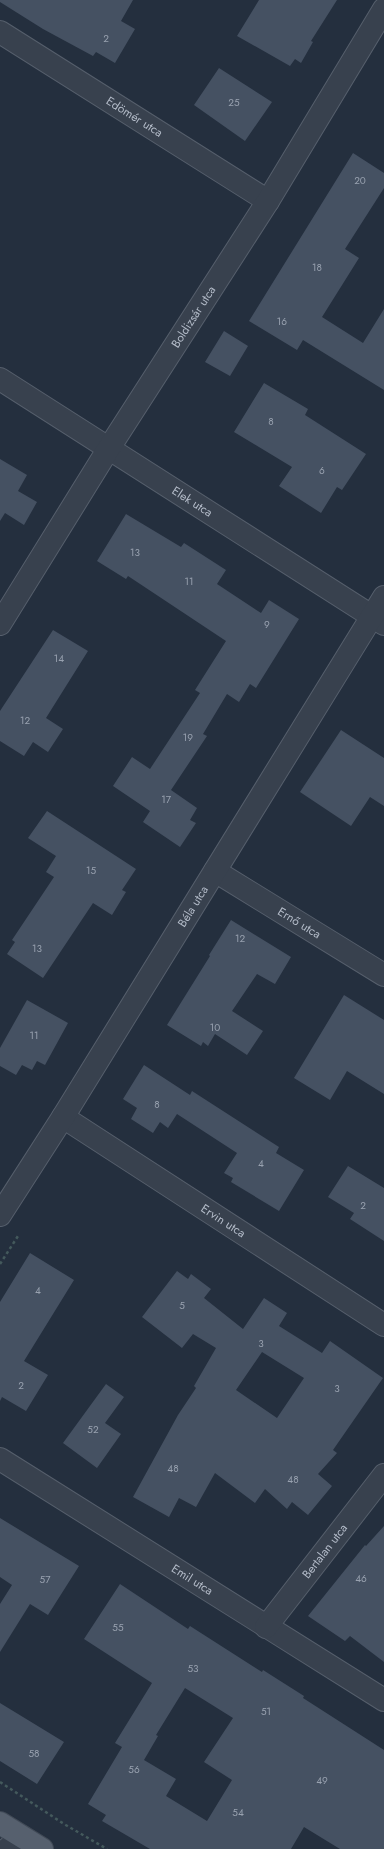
<svg xmlns="http://www.w3.org/2000/svg" width="384" height="1849" viewBox="0 0 384 1849" font-family="Jost,sans-serif">
<style>
.building{fill:#455162;fill-rule:evenodd}
.lines{fill:none;stroke-linecap:round;stroke-linejoin:round}
.minor-casing{stroke:#565f6c;stroke-width:24}
.major-casing{stroke:#414a57;stroke-width:24}
.path{stroke:#44595c;stroke-width:2.5;stroke-dasharray:3 3;stroke-linecap:butt}
.minor{stroke:#38414e;stroke-width:22}
.major{stroke:#56606e;stroke-width:22}
.labels{text-anchor:middle;stroke-width:4;stroke-linejoin:round;paint-order:stroke}
.number-label{font-size:10px;fill:#98a1af}
.street-label{font-size:12px;fill:#b4bcc9;stroke:#1d2633}
</style>
<rect width="100%" height="100%" fill="#242f3e"/>
<path class="building" d="M 0,0 L 133,0 L 121,21 L 135,29 L 115,63 L 96,52 L 93,56 L 43,29 L 0,2 Z
M 259,0 L 337,0 L 311,41 L 313,42 L 301,63 L 295,59 L 290,66 L 237,36 Z
M 219,68 L 272,102 L 245,141 L 194,105 Z
M 353,153 L 384,173 L 384,188 L 345,249 L 359,258 L 322,317 L 363,343 L 384,309 L 384,390 L 303,340 L 297,350 L 249,321 Z
M 224,331 L 248,346 L 230,376 L 205,362 Z
M 264,383 L 308,409 L 305,415 L 366,454 L 342,490 L 337,487 L 321,513 L 279,486 L 292,467 L 234,432 Z
M 0,459 L 27,475 L 18,491 L 37,502 L 24,525 L 5,513 L 0,521 Z
M 126,514 L 181,547 L 184,543 L 226,570 L 217,584 L 261,613 L 269,600 L 299,619 L 256,688 L 250,684 L 239,702 L 227,694 L 203,734 L 207,736 L 171,790 L 197,808 L 190,820 L 196,823 L 180,847 L 143,822 L 150,811 L 113,786 L 132,757 L 150,769 L 200,693 L 195,690 L 226,641 L 128,576 L 126,579 L 97,561 Z
M 53,630 L 88,651 L 46,718 L 63,729 L 48,752 L 33,742 L 24,756 L 0,741 L 0,711 Z
M 341,730 L 384,758 L 384,806 L 370,797 L 351,826 L 300,792 Z
M 47,811 L 136,869 L 122,890 L 126,892 L 112,915 L 93,903 L 43,978 L 7,954 L 15,942 L 12,940 L 54,877 L 46,872 L 56,856 L 28,838 Z
M 231,920 L 291,957 L 275,984 L 257,974 L 232,1011 L 263,1031 L 247,1055 L 215,1034 L 208,1046 L 203,1042 L 201,1046 L 167,1025 L 210,956 L 209,955 Z
M 344,995 L 384,1020 L 384,1094 L 347,1071 L 330,1100 L 294,1078 Z
M 27,1000 L 68,1023 L 45,1065 L 37,1061 L 32,1070 L 22,1065 L 16,1075 L 0,1066 L 0,1048 Z
M 144,1065 L 190,1095 L 192,1091 L 279,1147 L 276,1153 L 304,1170 L 279,1211 L 231,1182 L 233,1178 L 224,1173 L 237,1153 L 177,1114 L 168,1128 L 160,1122 L 153,1133 L 131,1119 L 137,1108 L 123,1099 Z
M 348,1166 L 384,1188 L 384,1241 L 350,1219 L 354,1213 L 328,1197 Z
M 30,1253 L 74,1280 L 24,1361 L 48,1375 L 26,1411 L 2,1397 L 0,1401 L 0,1302 Z
M 177,1271 L 188,1279 L 191,1274 L 211,1289 L 204,1298 L 243,1329 L 264,1298 L 287,1313 L 279,1326 L 322,1353 L 330,1341 L 383,1378 L 333,1450 L 337,1453 L 318,1474 L 332,1486 L 308,1515 L 292,1502 L 287,1509 L 265,1489 L 255,1503 L 215,1473 L 196,1507 L 179,1498 L 169,1517 L 133,1497 L 178,1415 L 196,1388 L 194,1386 L 216,1348 L 193,1334 L 182,1348 L 142,1317 ZM 262,1352 L 304,1378 L 277,1418 L 236,1390 Z
M 106,1384 L 124,1397 L 105,1423 L 121,1434 L 97,1468 L 63,1443 Z
M 0,1518 L 79,1566 L 48,1615 L 30,1604 L 0,1652 L 0,1604 L 12,1585 L 0,1577 Z
M 384,1526 L 384,1662 L 350,1636 L 345,1641 L 308,1616 L 365,1545 L 366,1546 Z
M 120,1584 L 188,1629 L 190,1626 L 262,1672 L 263,1670 L 304,1696 L 303,1698 L 384,1750 L 384,1849 L 340,1849 L 304,1827 L 291,1849 L 150,1849 L 102,1821 L 106,1815 L 88,1804 L 122,1747 L 115,1743 L 152,1683 L 84,1639 ZM 185,1688 L 233,1718 L 204,1762 L 232,1780 L 207,1821 L 166,1796 L 176,1779 L 144,1760 L 158,1736 L 156,1735 Z
M 0,1703 L 64,1742 L 37,1784 L 0,1761 Z"/>
<g class="lines">
<defs>
<g id="minor">
<path id="s1" d="M 0,32 L 268,201"/>
<path id="s2" d="M 0,379 L 384,624"/>
<path id="s3" d="M 0,624 L 109,448 L 268,201 L 384,9"/>
<path id="s4" d="M 215,871 L 384,975"/>
<path id="s5" d="M 63,1117 L 384,1325"/>
<path id="s6" d="M 0,1215 L 63,1117 L 384,597"/>
<path id="s7" d="M 0,1459 L 384,1700"/>
<path id="s8" d="M 266,1627 L 384,1475"/>
<path d="M 7,1849 L 22,1837"/>
</g>
<path id="major" d="M 0,1823 L 42,1849"/>
</defs>
<use href="#minor" class="minor-casing"/>
<use href="#major" class="major-casing"/>
<path class="path" d="M 0,1264 L 18,1236
M 0,1782 L 64,1824 L 107,1849"/>
<use href="#minor" class="minor"/>
<use href="#major" class="major"/>
</g>
<g class="labels">
<g class="number-label">
<text x="106" y="42">2</text>
<text x="234" y="106">25</text>
<text x="360" y="184">20</text>
<text x="317" y="271">18</text>
<text x="282" y="325">16</text>
<text x="271" y="425">8</text>
<text x="322" y="474">6</text>
<text x="135" y="556">13</text>
<text x="189" y="585">11</text>
<text x="267" y="628">9</text>
<text x="59" y="662">14</text>
<text x="25" y="724">12</text>
<text x="188" y="741">19</text>
<text x="166" y="803">17</text>
<text x="91" y="874">15</text>
<text x="240" y="942">12</text>
<text x="37" y="952">13</text>
<text x="215" y="1031">10</text>
<text x="34" y="1039">11</text>
<text x="157" y="1108">8</text>
<text x="261" y="1167">4</text>
<text x="363" y="1209">2</text>
<text x="38" y="1294">4</text>
<text x="182" y="1309">5</text>
<text x="261" y="1347">3</text>
<text x="21" y="1389">2</text>
<text x="337" y="1392">3</text>
<text x="93" y="1433">52</text>
<text x="173" y="1472">48</text>
<text x="293" y="1483">48</text>
<text x="361" y="1582">46</text>
<text x="45" y="1583">57</text>
<text x="118" y="1631">55</text>
<text x="193" y="1672">53</text>
<text x="266" y="1715">51</text>
<text x="34" y="1757">58</text>
<text x="134" y="1773">56</text>
<text x="322" y="1784">49</text>
<text x="238" y="1816">54</text>
</g>
<g class="street-label">
<text dy="4" stroke="none"><textPath href="#s1" startOffset="159">Edömér utca</textPath></text>
<text dy="4" stroke="none"><textPath href="#s3" startOffset="363">Boldizsár utca</textPath></text>
<text dy="4" stroke="none"><textPath href="#s2" startOffset="228">Elek utca</textPath></text>
<text dy="4" stroke="none"><textPath href="#s6" startOffset="364">Béla utca</textPath></text>
<text dy="4" stroke="none"><textPath href="#s4" startOffset="99">Ernő utca</textPath></text>
<text dy="4" stroke="none"><textPath href="#s5" startOffset="191">Ervin utca</textPath></text>
<text dy="4" stroke="none"><textPath href="#s8" startOffset="96">Bertalan utca</textPath></text>
<text dy="4" stroke="none"><textPath href="#s7" startOffset="227">Emil utca</textPath></text>
</g>
</g>
</svg>
